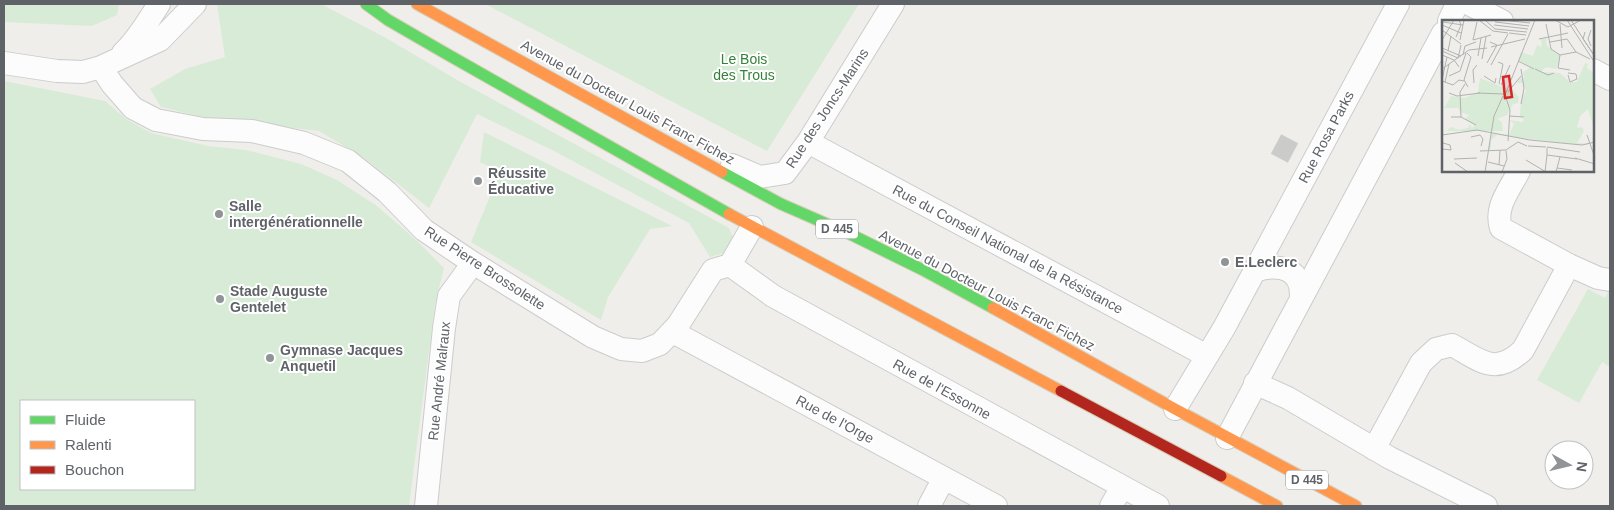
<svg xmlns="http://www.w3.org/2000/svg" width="1614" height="510" viewBox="0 0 1614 510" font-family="Arial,sans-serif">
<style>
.green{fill:#d8ebd6;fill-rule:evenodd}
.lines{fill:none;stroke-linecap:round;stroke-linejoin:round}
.street-tunnel{stroke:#cbcbca;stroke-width:22;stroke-dasharray:22 11;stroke-linecap:butt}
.street-casing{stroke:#cbcccc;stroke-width:24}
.fast-casing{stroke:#d7ceb8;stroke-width:13}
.slow-casing{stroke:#d7ceb8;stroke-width:13}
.jam-casing{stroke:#d7ceb8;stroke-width:13}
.street{stroke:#fdfcfc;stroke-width:22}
.fast{stroke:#63d668;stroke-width:11}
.slow{stroke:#ff974d;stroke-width:11}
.jam{stroke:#b3261e;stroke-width:11}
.poi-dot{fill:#919496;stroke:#fff;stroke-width:2}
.labels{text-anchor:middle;stroke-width:4;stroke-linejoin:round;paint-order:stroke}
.shield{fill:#fff;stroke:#8f9295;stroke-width:1}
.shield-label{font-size:12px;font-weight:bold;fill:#5f6368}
.park-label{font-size:14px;fill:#348238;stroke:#fff}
.street-label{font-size:14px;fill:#5f6368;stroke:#fff}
.poi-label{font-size:14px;font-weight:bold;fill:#5f6368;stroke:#fff;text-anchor:start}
.inset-road{fill:none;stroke:#b1b2b2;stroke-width:1}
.view{fill:#d62828;fill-opacity:0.15;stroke:#d62828;stroke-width:2.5}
.inset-edge{fill:none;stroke:#5f6368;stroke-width:2.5}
</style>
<rect width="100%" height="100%" fill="#efeeea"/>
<path class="green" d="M 4,4 L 119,4 L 117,15 L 92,26 L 4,22 Z
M 217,4 L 321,4 L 386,38 L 459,81 L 729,228 L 735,242 L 728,252 L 710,257 L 689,223 L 554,151 L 477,114 L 429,208 L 363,157 L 319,131 L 207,118 L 161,107 L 150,89 L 185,69 L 225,57 Z
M 485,4 L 859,4 L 767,151 Z
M 4,81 L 105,101 L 126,119 L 151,133 L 208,146 L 246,150 L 301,164 L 337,180 L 377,206 L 415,239 L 444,268 L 435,304 L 409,506 L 4,506 ZM 194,401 L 194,489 L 21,489 L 21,401 Z
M 484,132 L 672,226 L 650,229 L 608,297 L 601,320 L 471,242 L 500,172 L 480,162 Z
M 1588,289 L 1605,298 L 1609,291 L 1610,292 L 1610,367 L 1602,362 L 1579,403 L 1537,380 Z"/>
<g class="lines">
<path class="street-tunnel" d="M 1276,144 L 1293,153"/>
<defs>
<path id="street" d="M 1469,4 L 1502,21
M 1449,21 L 1457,4
M 123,53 C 138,39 148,21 159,4
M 4,63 L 57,71 L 83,72 L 101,67 L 160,40 L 195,4
M 101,67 L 112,84 L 133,108 L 156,120 L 203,129 L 252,131 L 304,143 L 348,161 L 387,192 L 424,230 L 473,263 L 593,337 L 621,349 L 642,351 L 660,344 L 678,325 L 713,270 L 730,265 L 752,227
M 1593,70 L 1610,79
M 808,142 L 1207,356
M 732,165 L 760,177 L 785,173 L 808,142 L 893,4
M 730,265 L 773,296 L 1158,506
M 1569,265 L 1598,278 L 1610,280
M 1255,271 C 1271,265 1295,265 1300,286 C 1301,290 1301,294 1301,298
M 673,332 L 996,506
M 1255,383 L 1288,398 L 1390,458 L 1486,506
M 1175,409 L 1224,328 L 1398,4
M 1227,438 L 1443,33
M 1374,449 L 1421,363 L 1436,349 L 1452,345 C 1480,360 1495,377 1523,350 L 1569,265 L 1501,228 C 1494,207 1510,189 1519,171
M 426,506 L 444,328 L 449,296 L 473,263
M 929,506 L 944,478
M 1111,506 L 1122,487"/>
<path id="fast" d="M 366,4 L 388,20 L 445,53 L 729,214
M 722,172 L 781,204 L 852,235 L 923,270 L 993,308"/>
<path id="slow" d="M 417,4 L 722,172
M 729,214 L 1061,391
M 993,308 L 1175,409 L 1356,506
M 1221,476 L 1277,506"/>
<path id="jam" d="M 1061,391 L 1221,476"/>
</defs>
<use href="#street" class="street-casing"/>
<use href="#fast" class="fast-casing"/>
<use href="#slow" class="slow-casing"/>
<use href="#jam" class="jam-casing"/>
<use href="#street" class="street"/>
<use href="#fast" class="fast"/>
<use href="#slow" class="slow"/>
<use href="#jam" class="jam"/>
</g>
<g class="poi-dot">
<circle cx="478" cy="181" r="5"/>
<circle cx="219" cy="214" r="5"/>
<circle cx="1225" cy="262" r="5"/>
<circle cx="220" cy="299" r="5"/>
<circle cx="270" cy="358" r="5"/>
</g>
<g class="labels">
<g class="shield">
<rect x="816" y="219.5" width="42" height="19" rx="4"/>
<rect x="1286" y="470.5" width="42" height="19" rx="4"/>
</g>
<g class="shield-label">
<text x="837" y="233">D 445</text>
<text x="1307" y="484">D 445</text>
</g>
<g class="park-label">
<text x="744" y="64">Le Bois<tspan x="744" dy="16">des Trous</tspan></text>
</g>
<g class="street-label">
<text transform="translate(628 102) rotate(29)" y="5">Avenue du Docteur Louis Franc Fichez</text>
<text transform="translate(827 108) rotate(-57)" y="5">Rue des Joncs-Marins</text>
<text transform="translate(1326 137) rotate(-62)" y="5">Rue Rosa Parks</text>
<text transform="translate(1008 249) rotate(28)" y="5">Rue du Conseil National de la Résistance</text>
<text transform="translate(485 268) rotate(33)" y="5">Rue Pierre Brossolette</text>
<text transform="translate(987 290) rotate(28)" y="5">Avenue du Docteur Louis Franc Fichez</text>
<text transform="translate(439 381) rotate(-84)" y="5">Rue André Malraux</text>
<text transform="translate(942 389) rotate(29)" y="5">Rue de l'Essonne</text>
<text transform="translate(835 419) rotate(28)" y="5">Rue de l'Orge</text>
</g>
<g class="poi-label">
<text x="488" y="178">Réussite<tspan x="488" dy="16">Éducative</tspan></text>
<text x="229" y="211">Salle<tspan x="229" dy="16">intergénérationnelle</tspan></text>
<text x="1235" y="267">E.Leclerc</text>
<text x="230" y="296">Stade Auguste<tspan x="230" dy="16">Gentelet</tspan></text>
<text x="280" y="355">Gymnase Jacques<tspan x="280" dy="16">Anquetil</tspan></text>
</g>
</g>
<g transform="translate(1442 20)">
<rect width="152" height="152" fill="#efeeea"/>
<path d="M 104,18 L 105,26 L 118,35 L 114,49 L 104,47 L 99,52 L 118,53 L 128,62 L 135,62 L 143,43 L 146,44 L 145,48 L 152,53 L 152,108 L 146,89 L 138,96 L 135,108 L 140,107 L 142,111 L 135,123 L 148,124 L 138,125 L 55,115 L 49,120 L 49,129 L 46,130 L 49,113 L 67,115 L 72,104 L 68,100 L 81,102 L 82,97 L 78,96 L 79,80 L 84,70 L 81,63 L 75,63 L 78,58 L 82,59 L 81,52 L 89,47 L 76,40 L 79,32 L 91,36 L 95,25 L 100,27 L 99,19 ZM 38,58 L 71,71 L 77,77 L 76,83 L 71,84 L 65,95 L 55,99 L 60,102 L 61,111 L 4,111 L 9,107 L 17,110 L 26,108 L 28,104 L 30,108 L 33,105 L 23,99 L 27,95 L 18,92 L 16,88 L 2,88 L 9,76 L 23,78 L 36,72 Z" fill="#d8ebd6"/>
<path class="inset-road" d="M 37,0 L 51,11 L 66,13M 43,0 L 53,9 L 85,12M 60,0 L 88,3M 113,0 L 126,7 L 139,0M 125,0 L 153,43M 129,0 L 153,37M 1,2 L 21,5M 53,2 L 87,6M 104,4 L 109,29 L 118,35M 118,4 L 120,28M 0,5 L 19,13M 52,5 L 86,9M 0,10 L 19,24M 143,12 L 141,19 L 153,36M 67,13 L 84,15M 14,17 L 19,5 L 17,0M 97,19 L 126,13M 0,20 L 12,0M 18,20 L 22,0M 31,20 L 49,15M 31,20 L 35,2M 108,22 L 125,19 L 134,32M 149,26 L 146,19 L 149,10M 49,27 L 83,19M 0,28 L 19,36M 27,30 L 45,28M 0,31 L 16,38 L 19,25M 6,31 L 9,16M 134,32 L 148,39M 25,33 L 29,37 L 22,60 L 26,67M 0,35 L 12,40 L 17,47M 21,35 L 23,26 L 34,22M 118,35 L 116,48 L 128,50M 118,35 L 134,32M 36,36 L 39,18M 40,39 L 44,17M 76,41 L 92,49M 56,42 L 61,44 L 57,64M 45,43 L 55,25 L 48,22M 49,45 L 66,14M 0,49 L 27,30M 79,49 L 82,68 L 79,84M 93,49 L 106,55 L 112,53M 126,55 L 128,62 L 135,59 L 134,54 L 126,53M 7,56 L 18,51 L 24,33M 42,56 L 53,63 L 54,58M 0,60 L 5,37M 0,61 L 11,65 L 17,60 L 22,61M 3,62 L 7,44M 32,63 L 31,50 L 35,45M 59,65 L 68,45M 66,72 L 79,56M 7,73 L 15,76 L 38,73M 36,73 L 62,74M 63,75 L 68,90 L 66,121M 63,75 L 93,0M 67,96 L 82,97M 9,97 L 19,97 L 34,105M 19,97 L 18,72 L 23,64M 0,115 L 35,110 L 88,120 L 140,125 L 153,122M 145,115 L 153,138M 29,117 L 38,115 L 41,119 L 39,126M 86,126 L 104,127M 105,127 L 138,132M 105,128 L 105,135 L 135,139M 0,129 L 9,130 L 8,125 L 1,123M 64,130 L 76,122 L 85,126M 38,131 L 64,130M 133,138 L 153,144M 12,139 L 35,138M 84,140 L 104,152M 46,142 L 62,146M 13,143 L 26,152M 57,145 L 58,130M 115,148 L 130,150M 43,152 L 52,96 L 61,76M 60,152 L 65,139 L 64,131M 103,152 L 105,135M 114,152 L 118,137"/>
<path class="view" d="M 67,56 L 70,77 L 63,78 L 61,57 Z"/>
<rect width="152" height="152" class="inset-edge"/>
</g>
<rect width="1614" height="510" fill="none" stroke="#5f6368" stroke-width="10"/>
<rect x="20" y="400" width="175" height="90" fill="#ffffff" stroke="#bfc1c3"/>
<rect x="30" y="416" width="25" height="8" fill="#63d668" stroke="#bfc1c3"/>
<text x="65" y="425" font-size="15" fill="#5f6368">Fluide</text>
<rect x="30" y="441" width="25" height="8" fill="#ff974d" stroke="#bfc1c3"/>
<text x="65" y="450" font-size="15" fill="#5f6368">Ralenti</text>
<rect x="30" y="466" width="25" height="8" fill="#b3261e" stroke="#bfc1c3"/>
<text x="65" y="475" font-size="15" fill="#5f6368">Bouchon</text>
<g transform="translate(1569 465) rotate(98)"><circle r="24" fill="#ffffff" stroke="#bfc1c3"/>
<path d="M0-4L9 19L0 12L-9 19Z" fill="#919496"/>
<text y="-8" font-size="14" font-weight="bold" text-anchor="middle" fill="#5f6368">N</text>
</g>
</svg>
